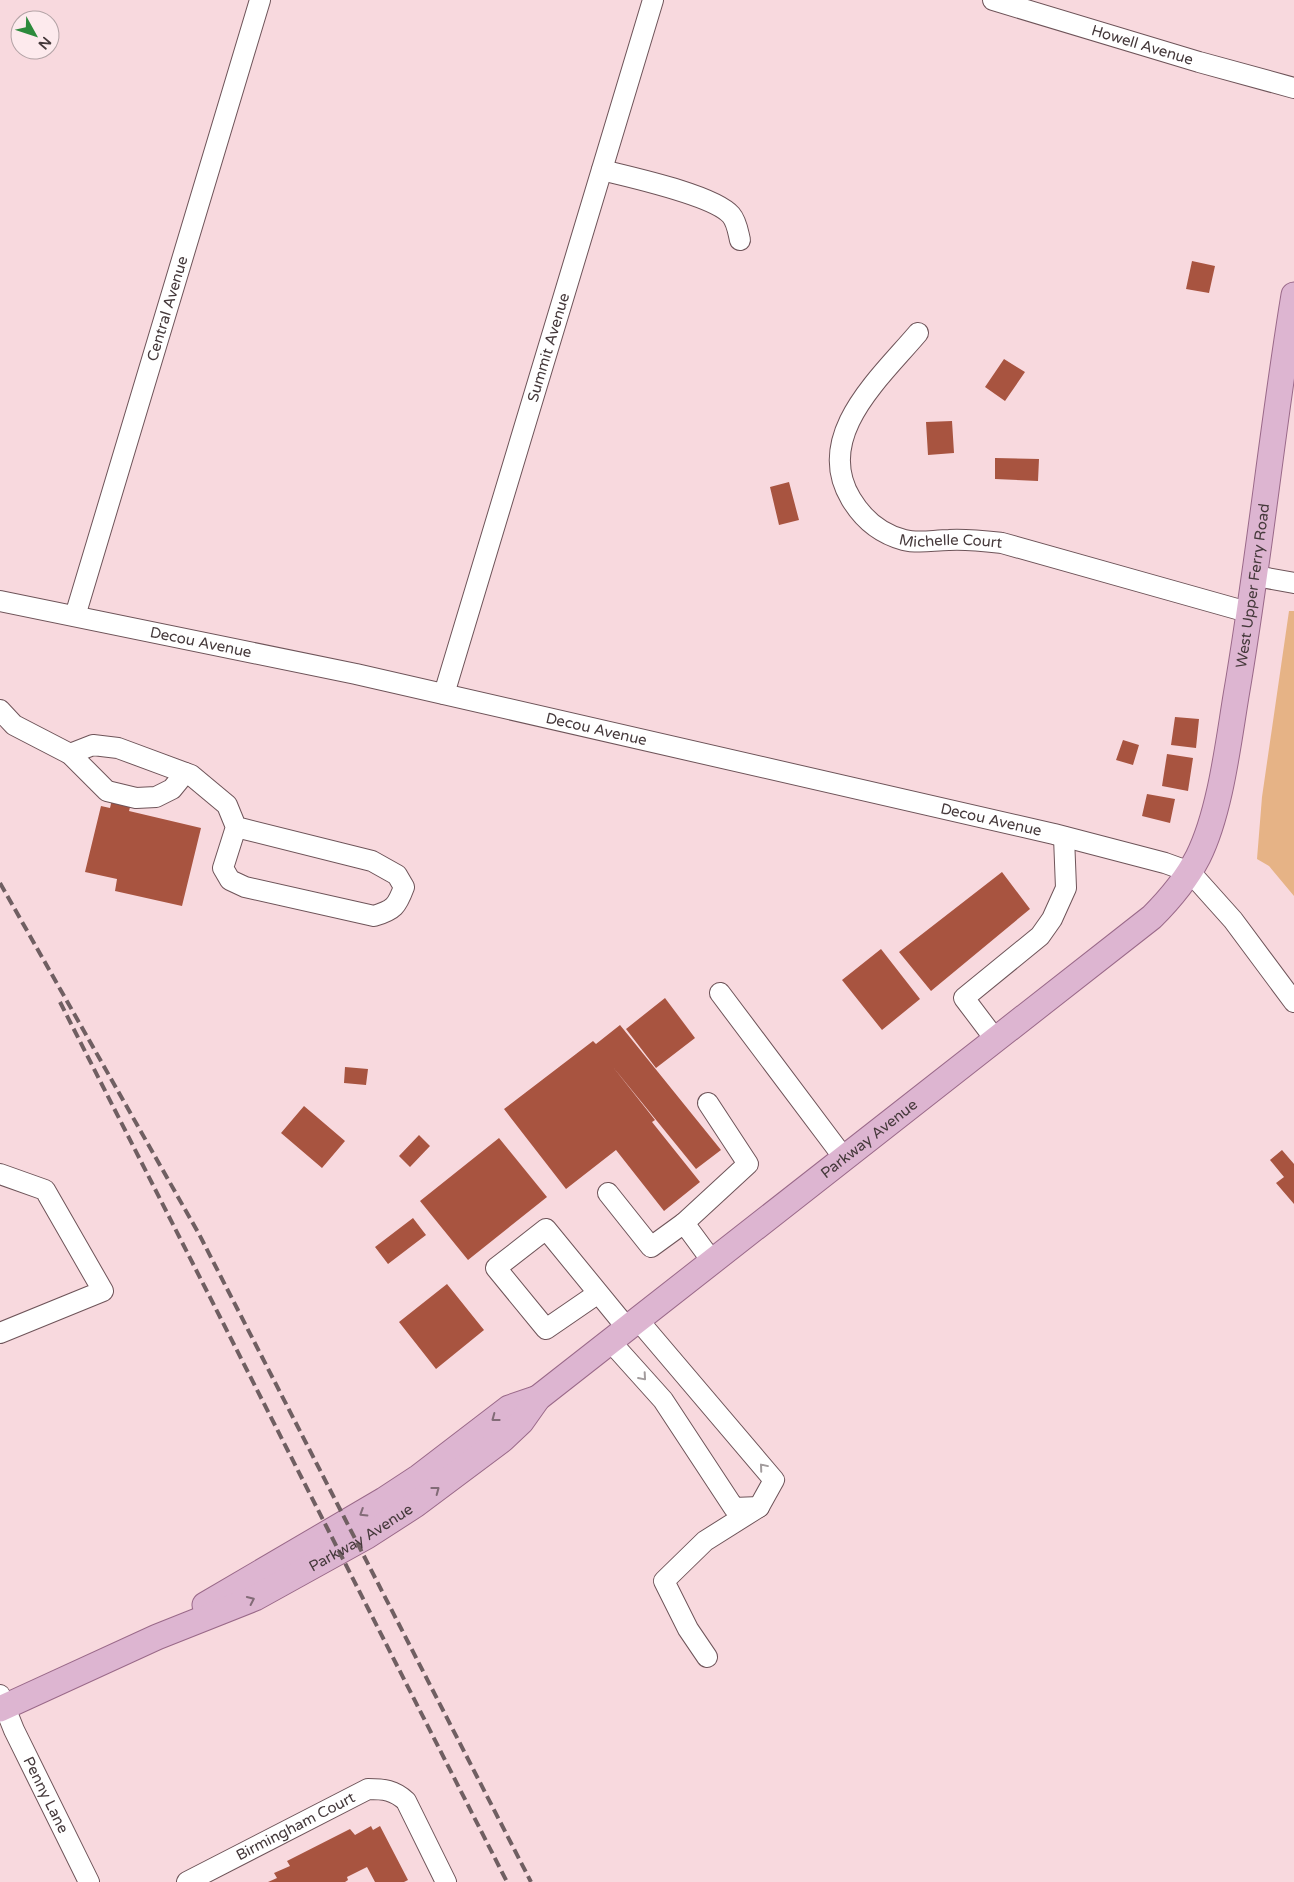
<svg xmlns="http://www.w3.org/2000/svg" width="1294" height="1882" viewBox="0 0 1294 1882" font-family="'Varela Round',sans-serif">
<style>
.green{fill:#e6b386}
.building{fill:#a85440}
.lines{fill:none;stroke-linecap:round;stroke-linejoin:round}
.minor-casing{stroke:#6e5459;stroke-width:22}
.major-casing{stroke:#9a6989;stroke-width:27}
.minor{stroke:#fff;stroke-width:20}
.major{stroke:#ddb5d1;stroke-width:25}
.rail{stroke:#705f62;stroke-width:4;stroke-dasharray:10 5;stroke-linecap:butt}
.oneway{stroke:#a29c9d}
.oneway2{stroke:#826b77}
.labels{text-anchor:middle;stroke-width:5;stroke-linejoin:round;paint-order:stroke}
.street-label{font-size:15px;fill:#45393b;stroke:#fdeaed}
</style>
<rect width="100%" height="100%" fill="#f8d9de"/>
<path class="green" d="M 1289,611 L 1294,611 L 1294,896 L 1269,866 L 1257,859 L 1262,797 Z"/>
<path class="building" d="M 1192,261 L 1215,266 L 1209,293 L 1186,289 Z
M 1004,359 L 1025,372 L 1005,401 L 985,387 Z
M 952,421 L 954,453 L 928,455 L 926,422 Z
M 995,458 L 1039,459 L 1038,481 L 995,479 Z
M 789,482 L 799,520 L 779,525 L 770,487 Z
M 1175,717 L 1199,719 L 1196,748 L 1171,745 Z
M 1123,740 L 1139,745 L 1133,765 L 1116,760 Z
M 1167,754 L 1193,758 L 1188,791 L 1162,786 Z
M 1147,794 L 1175,799 L 1170,823 L 1142,816 Z
M 113,795 L 132,800 L 129,811 L 201,828 L 182,906 L 115,891 L 117,879 L 85,872 L 101,806 L 110,808 Z
M 1002,872 L 1030,909 L 931,991 L 899,952 Z
M 881,949 L 920,999 L 882,1030 L 842,980 Z
M 665,998 L 695,1038 L 656,1068 L 626,1029 Z
M 620,1025 L 721,1150 L 696,1169 L 613,1067 L 655,1120 L 652,1122 L 700,1182 L 664,1211 L 616,1150 L 566,1189 L 504,1109 L 593,1041 L 596,1044 Z
M 345,1067 L 368,1069 L 366,1085 L 344,1083 Z
M 304,1106 L 345,1141 L 322,1168 L 281,1133 Z
M 419,1135 L 430,1146 L 410,1167 L 399,1156 Z
M 499,1138 L 547,1197 L 468,1260 L 420,1201 Z
M 1282,1150 L 1294,1164 L 1294,1204 L 1276,1183 L 1284,1177 L 1270,1160 Z
M 413,1218 L 426,1235 L 388,1264 L 375,1247 Z
M 447,1284 L 484,1330 L 436,1369 L 399,1322 Z
M 371,1826 L 373,1830 L 380,1826 L 408,1880 L 404,1882 L 375,1882 L 367,1867 L 347,1877 L 348,1880 L 345,1882 L 268,1882 L 277,1878 L 274,1873 L 290,1866 L 287,1861 L 350,1829 L 355,1835 Z"/>
<g class="lines">
<defs>
<g id="minor">
<path id="s1" d="M 993,0 L 1199,62 L 1294,88"/>
<path d="M 602,170 C 630,177 714,195 731,215 C 737,222 738,232 740,240"/>
<path id="s2" d="M 918,333 C 880,378 813,436 851,499 C 863,519 881,534 904,540 C 919,544 934,540 949,540 C 967,539 984,541 1002,543 L 1251,613"/>
<path d="M 1256,576 L 1294,583"/>
<path id="s3" d="M 0,601 L 356,674 L 1054,834 L 1165,863 L 1190,872 L 1233,920 L 1294,1002"/>
<path id="s4" d="M 75,616 L 260,0"/>
<path id="s5" d="M 444,694 L 653,0"/>
<path d="M 0,710 L 14,725 L 70,754 L 107,791 L 136,798 L 156,797 L 172,789 L 185,773"/>
<path d="M 70,754 L 93,745 L 118,748 L 191,775 L 227,805 L 236,827 L 223,868 L 230,880 L 245,887 L 374,916 C 394,910 397,906 404,887 L 397,875 L 372,861 L 236,827"/>
<path d="M 720,993 L 844,1158"/>
<path d="M 995,1039 L 964,998 L 1040,936 L 1052,919 L 1066,888 L 1064,837"/>
<path d="M 0,1174 L 45,1190 L 103,1291 L 0,1333"/>
<path d="M 608,1193 L 651,1247 L 684,1223 L 712,1261"/>
<path d="M 684,1223 L 748,1164 L 708,1103"/>
<path d="M 597,1294 L 546,1329 L 496,1268 L 546,1229 L 627,1328"/>
<path d="M 610,1341 L 663,1400 L 734,1508 L 759,1507 L 774,1480 L 638,1320"/>
<path d="M 707,1657 L 688,1629 L 664,1581 L 705,1541 L 759,1507"/>
<path id="s6" d="M 0,1695 L 14,1730 L 89,1882"/>
<path id="s7" d="M 187,1882 L 368,1789 C 384,1789 394,1790 406,1801 L 446,1882"/>
</g>
<g id="major">
<path d="M 205,1605 L 384,1500 L 419,1477 L 509,1408 L 538,1398"/>
<path id="s8" d="M 0,1709 L 157,1637 L 255,1598 L 367,1536 L 415,1505 L 503,1439 L 521,1422 L 538,1398 L 1152,917 C 1170,899 1186,880 1198,857 C 1220,813 1228,745 1236,696 C 1259,563 1272,428 1294,295"/>
</g>
</defs>
<use href="#minor" class="minor-casing"/>
<use href="#major" class="major-casing"/>
<use href="#minor" class="minor"/>
<use href="#major" class="major"/>
<path class="rail" d="M 0,883 L 199,1234 L 531,1882
M 60,1002 L 507,1882"/>
</g>
<defs><path id="oneway-chevron" d="M-2-3.5L2.5 0L-2 3.5" fill="none" stroke-width="1.6" stroke-linecap="round" stroke-linejoin="round" transform="scale(1.25)"/></defs>
<g class="oneway">
<use href="#oneway-chevron" transform="translate(643 1377) rotate(49)"/>
<use href="#oneway-chevron" transform="translate(763 1467) rotate(-130)"/>
</g>
<g class="oneway2">
<use href="#oneway-chevron" transform="translate(495 1418) rotate(143)"/>
<use href="#oneway-chevron" transform="translate(436 1490) rotate(-37)"/>
<use href="#oneway-chevron" transform="translate(363 1513) rotate(148)"/>
<use href="#oneway-chevron" transform="translate(251 1600) rotate(-25)"/>
</g>
<g class="labels">
<g class="street-label">
<text dy="5" stroke="none"><textPath href="#s1" startOffset="156">Howell Avenue</textPath></text>
<text dy="5" stroke="none"><textPath href="#s4" startOffset="321">Central Avenue</textPath></text>
<text dy="5" stroke="none"><textPath href="#s5" startOffset="362">Summit Avenue</textPath></text>
<text dy="5" stroke="none"><textPath href="#s2" startOffset="309">Michelle Court</textPath></text>
<text dy="5" stroke="none"><textPath href="#s8" startOffset="1761">West Upper Ferry Road</textPath></text>
<text dy="5" stroke="none"><textPath href="#s3" startOffset="205">Decou Avenue</textPath></text>
<text dy="5" stroke="none"><textPath href="#s3" startOffset="610">Decou Avenue</textPath></text>
<text dy="5" stroke="none"><textPath href="#s3" startOffset="1015">Decou Avenue</textPath></text>
<text dy="5" stroke="none"><textPath href="#s8" startOffset="1048">Parkway Avenue</textPath></text>
<text dy="5" stroke="none"><textPath href="#s8" startOffset="400">Parkway Avenue</textPath></text>
<text dy="5" stroke="none"><textPath href="#s6" startOffset="110">Penny Lane</textPath></text>
<text dy="5" stroke="none"><textPath href="#s7" startOffset="122">Birmingham Court</textPath></text>
</g>
</g>
<g transform="translate(35 35) rotate(130)"><circle r="24" fill="#fdeaed" stroke="#b3a3a6"/>
<path d="M0-4L9 19L0 12L-9 19Z" fill="#2c8a3c"/>
<text y="-8" font-size="14" font-weight="bold" text-anchor="middle" fill="#45393b">N</text>
</g>
</svg>
